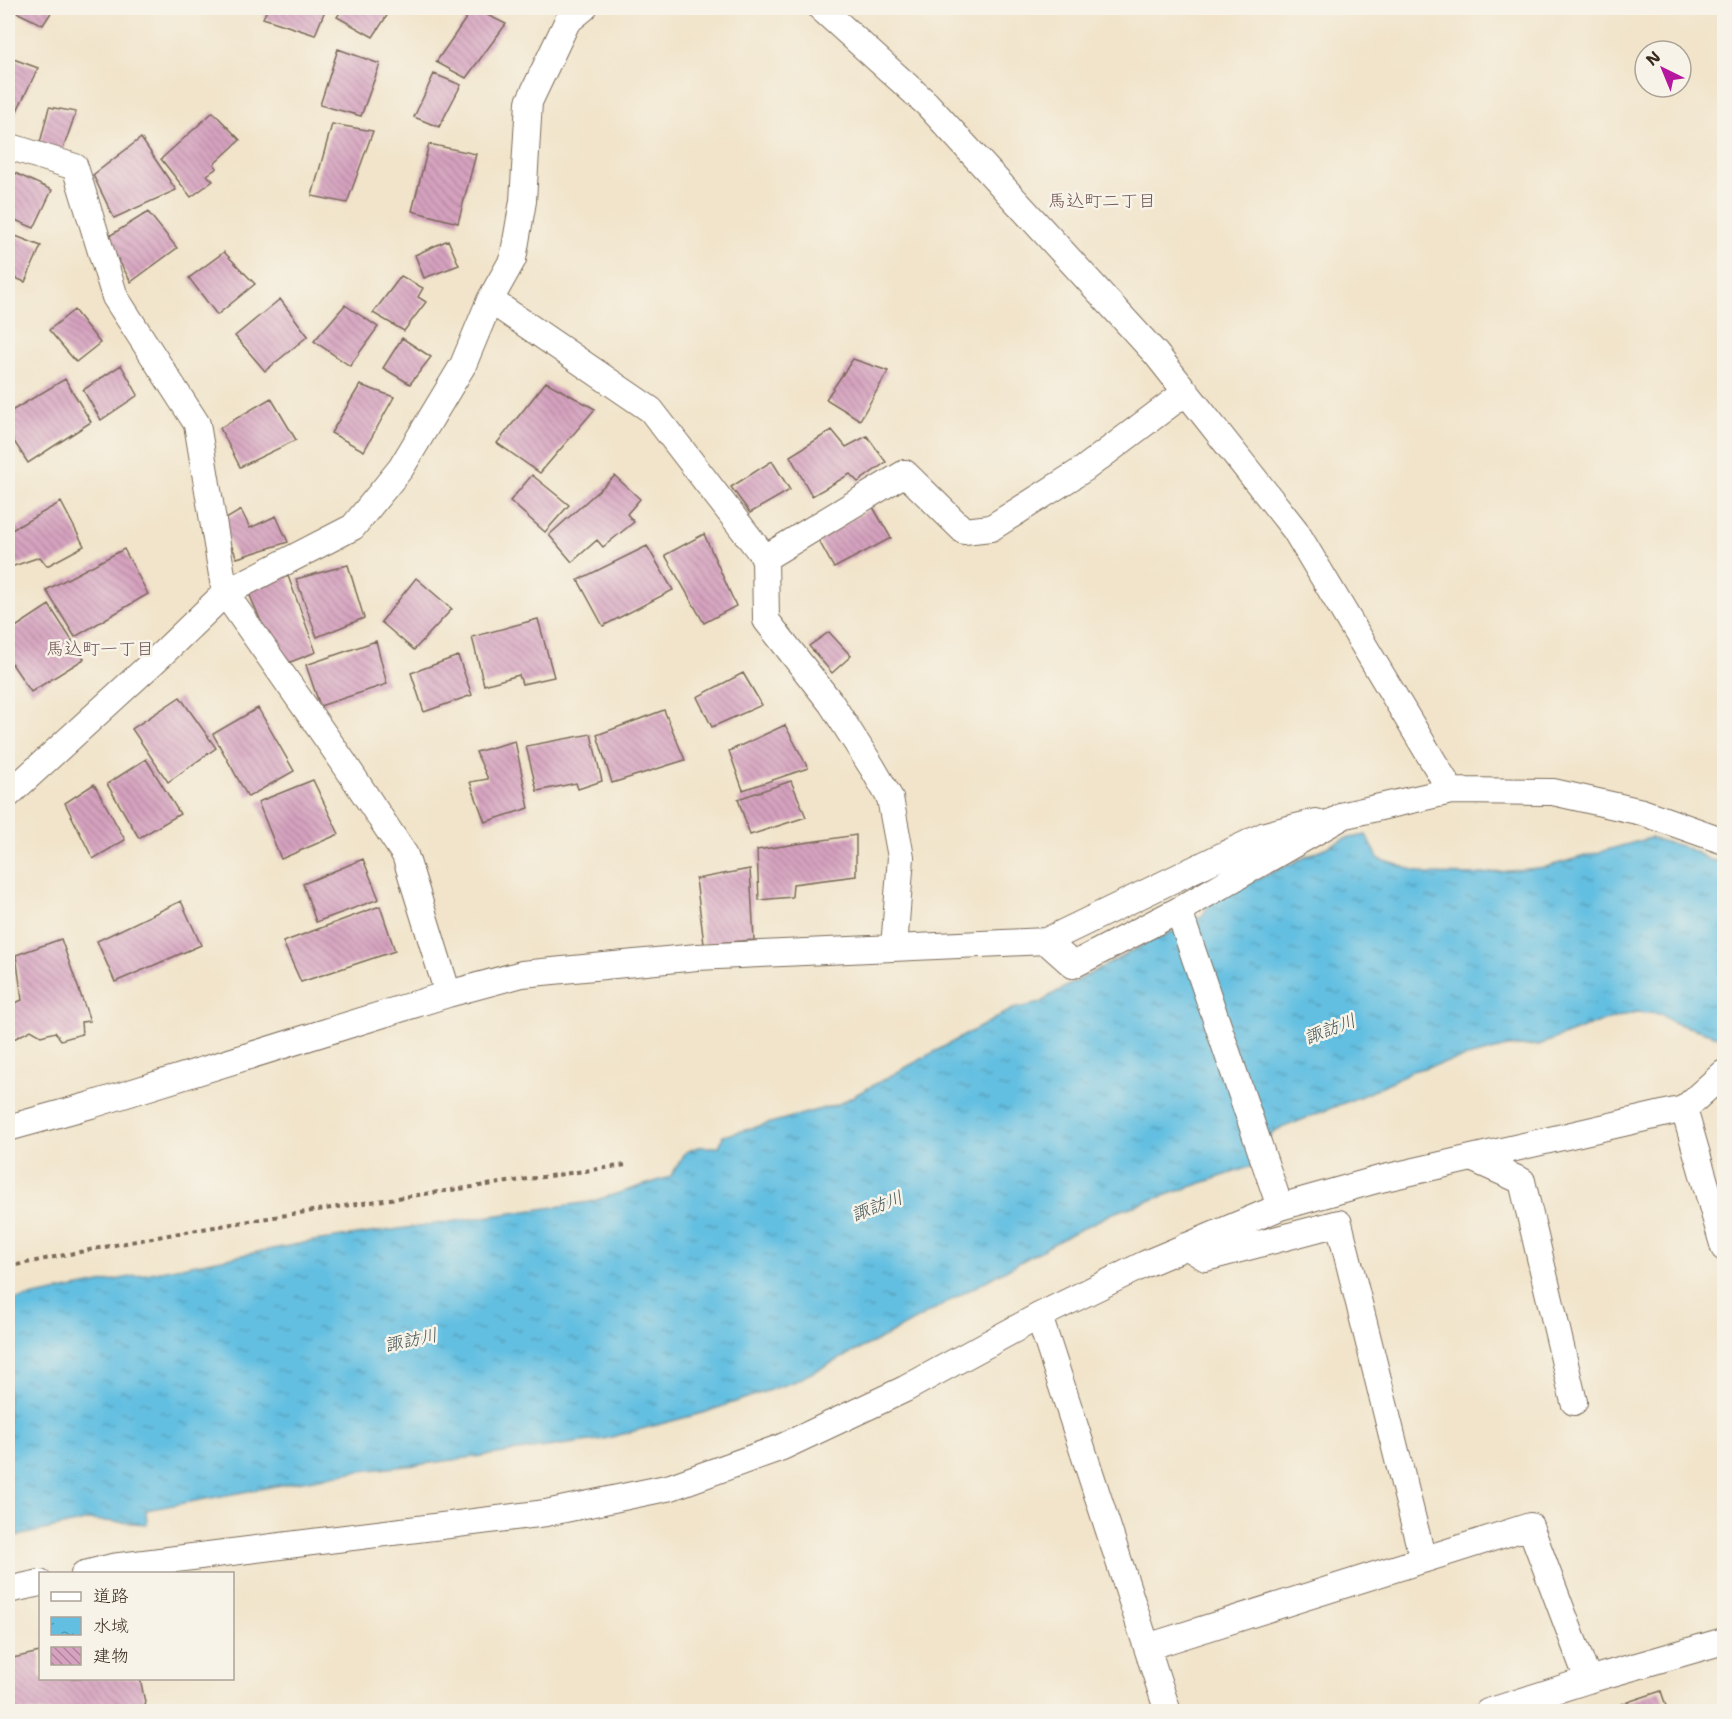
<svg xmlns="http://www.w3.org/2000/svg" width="1732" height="1719" viewBox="0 0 1732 1719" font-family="'Shantell Sans','Klee One',sans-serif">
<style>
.water{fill:url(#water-ripples);stroke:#4f7480;stroke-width:1.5}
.building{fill:url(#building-back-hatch)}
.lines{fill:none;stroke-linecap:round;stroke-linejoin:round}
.street-casing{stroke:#7b6b5a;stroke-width:28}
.path{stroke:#7b6b5a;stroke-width:4;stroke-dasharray:4.5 4.5;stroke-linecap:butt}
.street{stroke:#fff;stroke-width:26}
.labels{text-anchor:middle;stroke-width:5;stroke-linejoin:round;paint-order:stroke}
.neighbourhood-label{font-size:18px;fill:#715456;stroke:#f7f3e8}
.water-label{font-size:18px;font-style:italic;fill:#475758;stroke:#f7f3e8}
</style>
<defs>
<pattern id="water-ripples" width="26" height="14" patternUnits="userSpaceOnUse" patternTransform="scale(1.5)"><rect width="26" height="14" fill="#63bfe1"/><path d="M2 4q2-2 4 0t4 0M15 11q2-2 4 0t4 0" fill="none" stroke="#539bb6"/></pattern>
<pattern id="building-back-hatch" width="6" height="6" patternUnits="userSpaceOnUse" patternTransform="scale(1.5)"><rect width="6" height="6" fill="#d6a2bf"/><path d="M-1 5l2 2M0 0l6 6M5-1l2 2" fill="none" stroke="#af849b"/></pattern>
</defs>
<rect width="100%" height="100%" fill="#f7f3e8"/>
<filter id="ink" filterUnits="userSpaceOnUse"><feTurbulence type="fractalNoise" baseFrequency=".0167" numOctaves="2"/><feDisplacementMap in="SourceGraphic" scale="12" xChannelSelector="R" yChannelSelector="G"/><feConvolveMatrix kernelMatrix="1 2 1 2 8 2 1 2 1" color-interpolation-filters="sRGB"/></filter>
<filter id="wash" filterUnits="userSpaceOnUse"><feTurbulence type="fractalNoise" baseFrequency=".008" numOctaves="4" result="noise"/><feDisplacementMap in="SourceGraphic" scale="24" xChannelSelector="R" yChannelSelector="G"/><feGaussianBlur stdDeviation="1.35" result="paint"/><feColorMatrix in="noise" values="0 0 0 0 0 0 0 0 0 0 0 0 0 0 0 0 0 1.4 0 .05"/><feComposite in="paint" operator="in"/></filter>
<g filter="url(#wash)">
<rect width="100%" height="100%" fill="#f1e4ca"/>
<path class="water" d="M 1366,835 L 1379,859 L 1426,874 L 1473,875 L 1546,867 L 1650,838 L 1685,847 L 1710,860 L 1724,862 L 1724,1038 L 1672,1022 L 1661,1014 L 1636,1012 L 1596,1023 L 1539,1045 L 1507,1047 L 1412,1071 L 1366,1094 L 1274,1131 L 1252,1166 L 1113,1213 L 1073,1233 L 884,1337 L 793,1382 L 706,1412 L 604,1439 L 416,1465 L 351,1472 L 146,1510 L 147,1524 L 89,1520 L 8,1538 L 8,1301 L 314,1241 L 590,1202 L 670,1177 L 686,1152 L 698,1147 L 719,1147 L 723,1136 L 839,1104 L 1013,1009 L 1041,1003 L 1051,995 L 1156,938 L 1166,935 L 1203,915 L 1211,901 L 1344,839 Z"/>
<g id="blocks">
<path class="building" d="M 8,8 L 54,8 L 43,25 Z
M 268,8 L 326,8 L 315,35 L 263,18 Z
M 343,8 L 392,8 L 373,37 L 337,17 Z
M 473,8 L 506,24 L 466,78 L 436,62 Z
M 338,49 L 380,64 L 361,116 L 320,105 Z
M 8,57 L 38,68 L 11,123 L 8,122 Z
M 434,74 L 461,85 L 439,127 L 414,117 Z
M 49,107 L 76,112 L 62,152 L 39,147 Z
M 213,112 L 240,140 L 214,164 L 217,168 L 207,175 L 213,181 L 191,197 L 161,159 Z
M 332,124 L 373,131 L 347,203 L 312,196 Z
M 141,138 L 176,190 L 114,218 L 93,175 Z
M 429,144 L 476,154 L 458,223 L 412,211 Z
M 15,173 L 52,190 L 34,228 L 8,217 L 8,191 Z
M 148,212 L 177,248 L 131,282 L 106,238 Z
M 8,233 L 41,246 L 25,282 L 8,275 Z
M 448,240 L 459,265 L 424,278 L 415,255 Z
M 224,252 L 255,284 L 217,315 L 189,278 Z
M 401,276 L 423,288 L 418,297 L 426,302 L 404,331 L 373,313 Z
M 280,299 L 308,336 L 265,371 L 235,336 Z
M 345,305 L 378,327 L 350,366 L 314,341 Z
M 74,310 L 100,343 L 76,362 L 49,330 Z
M 402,338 L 431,357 L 410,384 L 383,368 Z
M 853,359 L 888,371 L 860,420 L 826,399 Z
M 121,365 L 138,395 L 101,420 L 83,390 Z
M 65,379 L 91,422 L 28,463 L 8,432 L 8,413 Z
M 546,382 L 595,409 L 540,473 L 497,443 Z
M 360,385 L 394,397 L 364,451 L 331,433 Z
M 271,398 L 296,440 L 240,467 L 220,428 Z
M 832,430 L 846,447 L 867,436 L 886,462 L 858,482 L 850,474 L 812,496 L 790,456 Z
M 772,461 L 790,490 L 750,513 L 731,487 Z
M 532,475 L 569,505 L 545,532 L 510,501 Z
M 615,476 L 640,499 L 627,514 L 634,522 L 603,547 L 597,540 L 572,562 L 549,535 Z
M 61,502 L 84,546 L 47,566 L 40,557 L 8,568 L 8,532 Z
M 873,507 L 891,538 L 834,568 L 818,539 Z
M 241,510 L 250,528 L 276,516 L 288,542 L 237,558 L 221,522 Z
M 704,534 L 736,606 L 704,623 L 665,555 Z
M 647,546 L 673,590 L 603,626 L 578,580 Z
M 124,549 L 148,594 L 75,637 L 46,590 Z
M 348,565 L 364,618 L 317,637 L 296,579 Z
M 288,576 L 316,652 L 280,666 L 248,591 Z
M 416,578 L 452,609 L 414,650 L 381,622 Z
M 49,605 L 84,659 L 31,692 L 8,658 L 8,632 Z
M 538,619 L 554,677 L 522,684 L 519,675 L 484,685 L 472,637 Z
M 829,632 L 851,656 L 832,673 L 809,646 Z
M 376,641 L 387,684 L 320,706 L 306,665 Z
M 458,656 L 472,695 L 424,712 L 411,673 Z
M 743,673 L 762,705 L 712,727 L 697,697 Z
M 180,697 L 216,748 L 168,782 L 132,729 Z
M 258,708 L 294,771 L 248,797 L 213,734 Z
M 664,710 L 685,760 L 612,783 L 597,735 Z
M 785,725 L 808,768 L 743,790 L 729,751 Z
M 591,734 L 602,781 L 578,789 L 576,783 L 537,791 L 526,746 Z
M 515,741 L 529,808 L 485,822 L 470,782 L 488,779 L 476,752 Z
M 146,759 L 180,814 L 139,838 L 107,784 Z
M 313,780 L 339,834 L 281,859 L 258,802 Z
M 791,781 L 806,817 L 750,835 L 738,799 Z
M 94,784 L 125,840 L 93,859 L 65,803 Z
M 856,835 L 856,876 L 793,884 L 792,897 L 759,900 L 757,850 Z
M 363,859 L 379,899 L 316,922 L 303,884 Z
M 750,869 L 754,940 L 704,944 L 696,879 Z
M 181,901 L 201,945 L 115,982 L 97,941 Z
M 380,906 L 395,951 L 301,982 L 283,942 Z
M 61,939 L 90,1021 L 81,1022 L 82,1034 L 61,1040 L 55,1032 L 41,1036 L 31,1030 L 8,1042 L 8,1006 L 22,1000 L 16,955 Z
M 40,1652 L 40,1678 L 140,1678 L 147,1712 L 13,1712 L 8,1686 L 8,1659 Z
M 1661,1691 L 1668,1712 L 1600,1712 L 1600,1711 Z"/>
</g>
</g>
<g filter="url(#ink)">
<use href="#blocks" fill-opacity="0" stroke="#7b6b5a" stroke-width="1.5"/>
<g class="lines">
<defs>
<path id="street" d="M 821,8 L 927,104 L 1156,354 L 1295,530 L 1451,791
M 8,146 L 75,167 L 115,297 L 197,424 L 225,593 L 344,763 L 405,855 L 448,994
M 490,300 L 651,410 L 765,558 L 766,620 L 831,703 L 872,767 L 890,798 L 901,857 L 894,948
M 765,558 L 905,473 L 964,531 L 991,528 L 1084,469 L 1186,392
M 8,795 L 162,654 L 225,593 L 353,527 L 401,468 L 463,365 L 490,300 L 513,259 L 523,201 L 529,102 L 567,22 L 584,8
M 1177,911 L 1182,920 L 1280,1207
M 1046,941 L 1265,835 L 1316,822
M 1684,1109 L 1724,1248
M 8,1128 L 91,1105 L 448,994 L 522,974 L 697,957 L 1046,941 L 1073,965 L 1177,911 L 1345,815 L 1451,791 L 1553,792 L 1642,812 L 1724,841
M 1471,1158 L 1522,1181 L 1574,1402
M 1186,1246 L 1206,1258 L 1339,1223 L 1423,1560
M 1039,1316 L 1167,1709
M 84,1574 L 112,1567 L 546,1513 L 671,1487 L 782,1447 L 905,1389 L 1039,1316 L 1145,1264 L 1280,1207 L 1376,1180 L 1684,1109 L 1724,1073
M 8,1590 L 40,1583
M 1147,1647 L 1530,1526 L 1588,1680
M 1488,1712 L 1588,1680 L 1724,1641"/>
</defs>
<use href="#street" class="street-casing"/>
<path class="path" d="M 8,1267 C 212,1222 419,1195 626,1165"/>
<use href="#street" class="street"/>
</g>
</g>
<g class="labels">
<g class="neighbourhood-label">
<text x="1102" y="207">馬込町二丁目</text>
<text x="100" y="655">馬込町一丁目</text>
</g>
<g class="water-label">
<text transform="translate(1330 1029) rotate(-21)" y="6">諏訪川</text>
<text transform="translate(877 1206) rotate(-21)" y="6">諏訪川</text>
<text transform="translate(411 1340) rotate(-12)" y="6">諏訪川</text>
</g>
</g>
<rect width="1732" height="1719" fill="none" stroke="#f7f3e8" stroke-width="30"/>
<rect x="39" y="1572" width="195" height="108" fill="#f7f3e8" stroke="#aca397" stroke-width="1.5"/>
<rect x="51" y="1592" width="30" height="9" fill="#ffffff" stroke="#aca397" stroke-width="1.5"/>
<text x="93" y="1602" font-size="18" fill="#3b2a1e">道路</text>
<rect x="51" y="1617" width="30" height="18" fill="url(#water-ripples)" stroke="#aca397" stroke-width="1.5"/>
<text x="93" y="1632" font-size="18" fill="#3b2a1e">水域</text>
<rect x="51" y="1647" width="30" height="18" fill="url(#building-back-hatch)" stroke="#aca397" stroke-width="1.5"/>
<text x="93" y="1662" font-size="18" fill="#3b2a1e">建物</text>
<g transform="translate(1663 69) rotate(317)"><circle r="28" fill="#f7f3e8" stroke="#aca397" stroke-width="1.5"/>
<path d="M0-4.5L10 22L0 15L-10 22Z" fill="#b5179e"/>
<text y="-9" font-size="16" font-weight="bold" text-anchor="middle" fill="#3b2a1e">N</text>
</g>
</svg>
